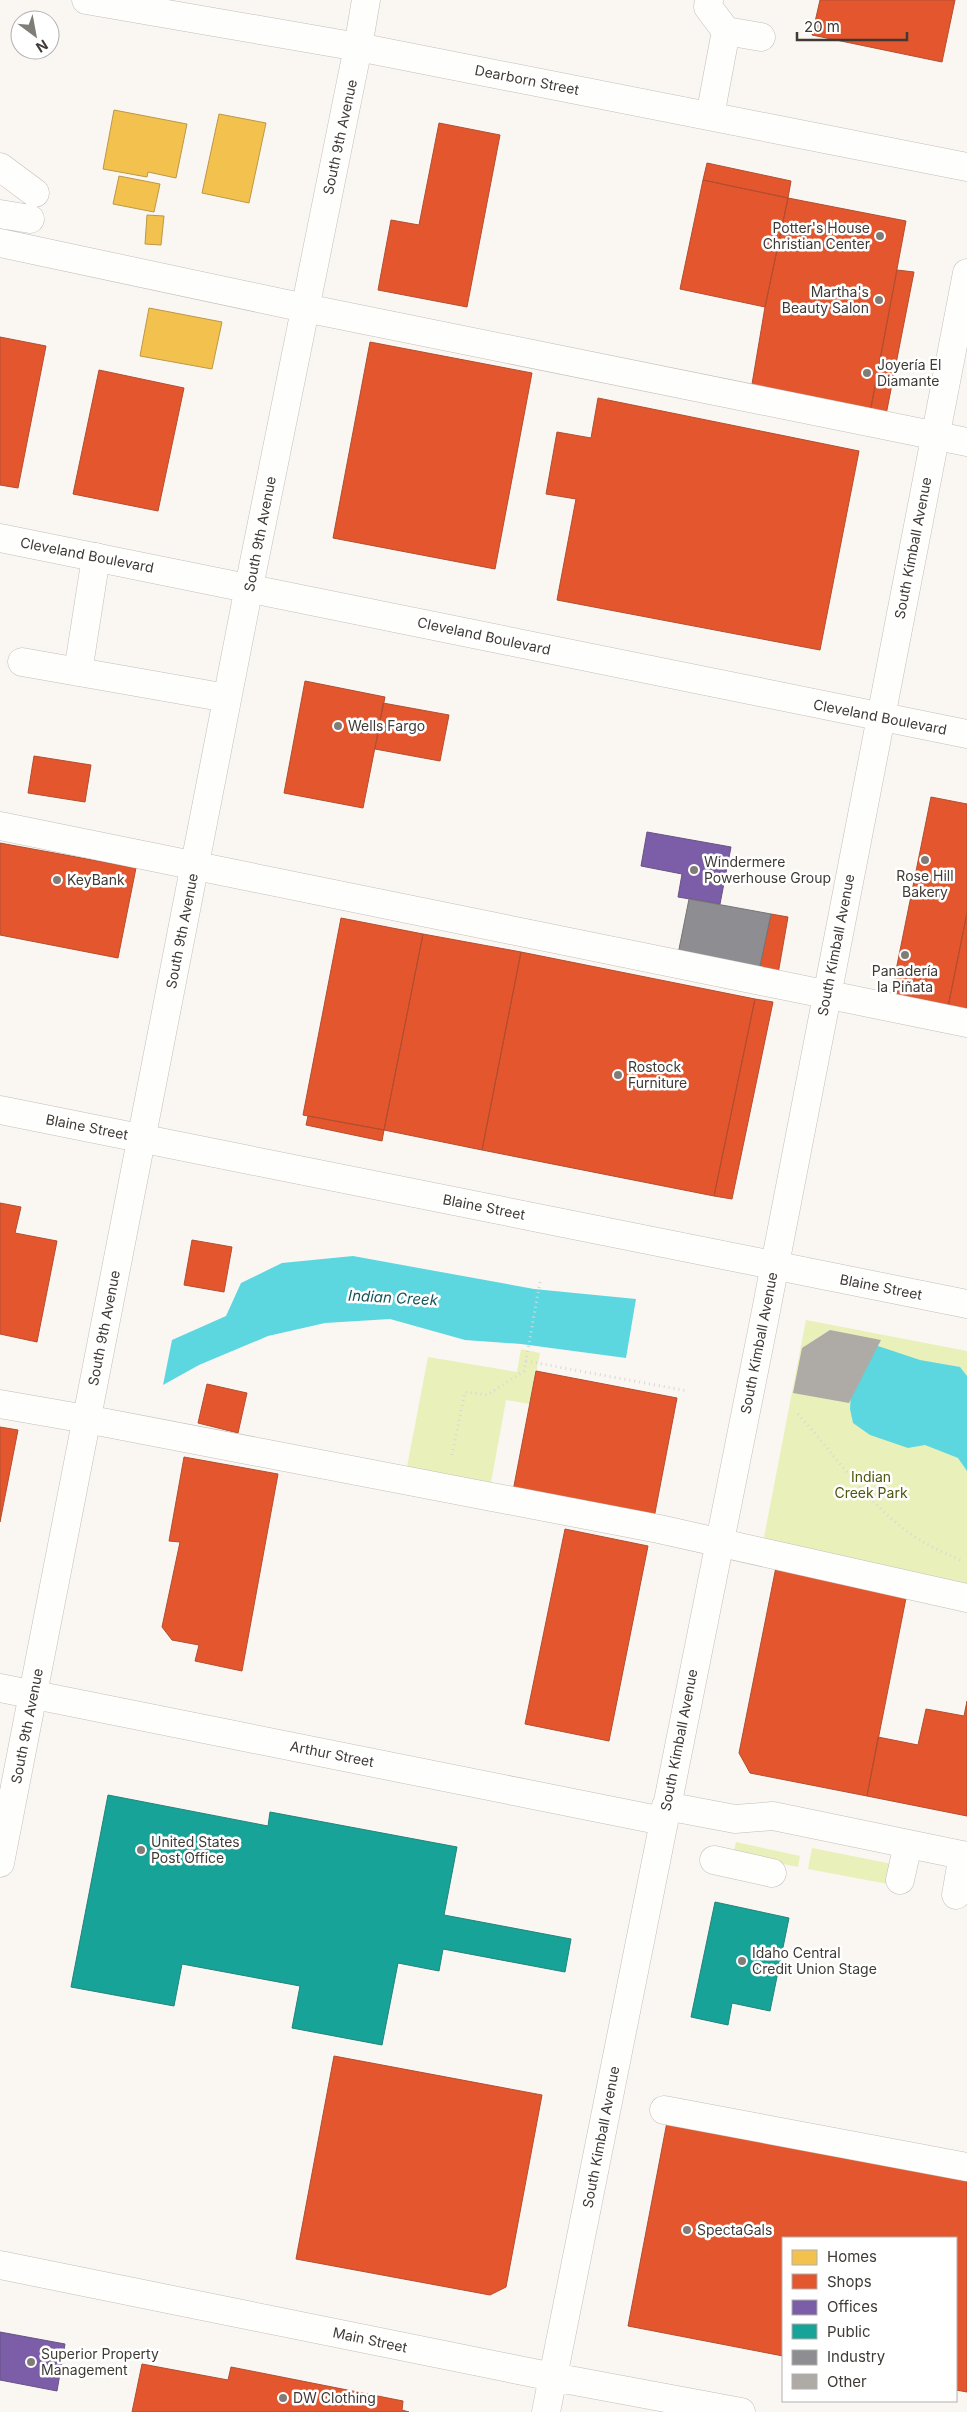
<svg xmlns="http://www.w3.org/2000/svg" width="967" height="2412" viewBox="0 0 967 2412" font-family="Inter,sans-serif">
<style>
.green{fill:#eaf0ba}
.water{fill:#5cd7e0}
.homes{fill:#f2c14e;stroke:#bc9846}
.shops{fill:#e4572e;stroke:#b24e30}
.offices{fill:#7b5ea7;stroke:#695385}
.public{fill:#17a398;stroke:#23847a}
.industry{fill:#8d8d92;stroke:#767476}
.building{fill:#aeaaa6}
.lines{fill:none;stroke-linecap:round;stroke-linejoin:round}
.minor-casing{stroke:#c3beba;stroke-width:29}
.major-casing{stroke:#c3beba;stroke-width:29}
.path{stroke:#d9d7d6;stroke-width:3;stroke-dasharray:1 4;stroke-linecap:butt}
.minor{stroke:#fefefd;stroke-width:28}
.major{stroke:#fefefd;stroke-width:28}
.poi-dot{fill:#807c77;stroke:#fff;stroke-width:2}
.labels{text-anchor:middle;stroke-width:5;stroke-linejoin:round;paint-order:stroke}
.street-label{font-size:14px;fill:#3f3a35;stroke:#fff}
.poi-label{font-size:14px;fill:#3f3a35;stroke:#fff;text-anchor:start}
.park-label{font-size:14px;fill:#4e570b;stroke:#fff}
.water-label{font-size:15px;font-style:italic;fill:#14555b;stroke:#fff}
</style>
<rect width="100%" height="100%" fill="#faf6f2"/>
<path class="green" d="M 806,1320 L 967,1351 L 967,1603 L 760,1558 Z
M 521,1349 L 540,1353 L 530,1404 L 506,1400 L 490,1488 L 406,1472 L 428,1357 L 517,1372 Z
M 736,1842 L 800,1856 L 798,1867 L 733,1854 Z
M 812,1848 L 892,1864 L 888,1884 L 808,1869 Z"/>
<path class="water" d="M 353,1256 L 534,1289 L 636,1299 L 626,1358 L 521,1344 L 465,1340 L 390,1319 L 325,1323 L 268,1336 L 199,1365 L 163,1385 L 172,1340 L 226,1316 L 241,1283 L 282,1263 Z
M 875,1345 L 920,1360 L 960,1367 L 967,1376 L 967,1471 L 958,1458 L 925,1445 L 908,1448 L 870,1435 L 853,1423 L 850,1409 L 851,1392 Z"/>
<path class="homes" d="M 114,110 L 187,124 L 176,178 L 148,172 L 147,177 L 103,169 Z
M 219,114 L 266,123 L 249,203 L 202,193 Z
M 119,176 L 160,184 L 154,212 L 113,204 Z
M 147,215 L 164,216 L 161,245 L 145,244 Z
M 149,308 L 222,322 L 212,369 L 140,356 Z"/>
<path class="shops" d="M 820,0 L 955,0 L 942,62 L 812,35 Z
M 439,123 L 500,135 L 467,307 L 378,290 L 391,220 L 419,225 Z
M 707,163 L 791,181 L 788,198 L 703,180 Z
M 703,180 L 788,198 L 765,307 L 680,289 Z
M 788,198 L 906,221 L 869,418 L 750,396 L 765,307 Z
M 897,270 L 914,272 L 885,420 L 869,418 Z
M 0,337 L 46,346 L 18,488 L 0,485 Z
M 370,342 L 532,373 L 495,569 L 333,538 Z
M 99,370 L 184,388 L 158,511 L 73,494 Z
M 598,398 L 859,451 L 820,650 L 557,600 L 576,499 L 546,494 L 557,432 L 591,438 Z
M 305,681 L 385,697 L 363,808 L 284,793 Z
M 383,703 L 449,715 L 440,761 L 375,749 Z
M 34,756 L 91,765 L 85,802 L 28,793 Z
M 931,797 L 967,804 L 967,913 L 948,1007 L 891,995 Z
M 0,843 L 136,868 L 118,958 L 0,935 Z
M 967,913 L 967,1010 L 948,1007 Z
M 771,914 L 788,917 L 778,974 L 759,971 Z
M 341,918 L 423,934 L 384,1130 L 303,1115 Z
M 423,934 L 521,952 L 482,1150 L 384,1130 Z
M 521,952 L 755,999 L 714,1196 L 482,1150 Z
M 755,999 L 773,1002 L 732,1199 L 714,1196 Z
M 308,1116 L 384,1130 L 382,1141 L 306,1125 Z
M 0,1203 L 21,1207 L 15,1233 L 57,1241 L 37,1342 L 0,1334 Z
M 192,1240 L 232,1247 L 224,1292 L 184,1285 Z
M 536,1371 L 677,1398 L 654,1518 L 513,1491 Z
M 207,1384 L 247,1393 L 238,1433 L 198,1423 Z
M 0,1427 L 18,1430 L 0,1522 Z
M 184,1457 L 278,1474 L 242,1671 L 195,1661 L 199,1645 L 172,1640 L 162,1627 L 180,1542 L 169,1541 Z
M 565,1529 L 648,1546 L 609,1741 L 525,1724 Z
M 776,1567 L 907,1593 L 867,1796 L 750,1773 L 739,1753 Z
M 967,1701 L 967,1816 L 867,1796 L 878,1737 L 918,1745 L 926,1709 L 964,1716 Z
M 334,2056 L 542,2095 L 506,2287 L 490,2295 L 296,2259 Z
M 667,2122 L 967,2181 L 967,2392 L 956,2390 L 956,2238 L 783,2238 L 783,2356 L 628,2326 Z
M 142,2364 L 228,2380 L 231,2367 L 403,2401 L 402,2410 L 409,2412 L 132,2412 Z"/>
<path class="offices" d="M 647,832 L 731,847 L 720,904 L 678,897 L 682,874 L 641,866 Z
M 0,2332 L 65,2344 L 57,2391 L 0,2380 Z"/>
<path class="public" d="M 108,1795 L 268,1826 L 270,1812 L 457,1847 L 444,1915 L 571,1939 L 565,1972 L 443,1949 L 439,1971 L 398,1963 L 382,2045 L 292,2028 L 300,1986 L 182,1964 L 174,2006 L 71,1987 Z
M 715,1902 L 789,1918 L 770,2011 L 732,2003 L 728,2025 L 691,2017 Z"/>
<path class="industry" d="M 689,899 L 771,914 L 759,971 L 678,954 Z"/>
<path class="building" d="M 830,1330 L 881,1340 L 849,1403 L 793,1393 L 802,1348 Z"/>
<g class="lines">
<defs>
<path id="minor" d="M 86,0 L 358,47 L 967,167
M 709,0 L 708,7 L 726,31 L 761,37
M 710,116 L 726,31
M 0,167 L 35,193
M 0,214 L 30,219
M 0,243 L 305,308 L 967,442
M 22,662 L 227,698
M 78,672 L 96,557
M 0,826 L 967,1023
M 0,1404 L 86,1419 L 659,1529 L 967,1598
M 0,1688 L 663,1821
M 666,1806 L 735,1819 L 773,1816 L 967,1856
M 714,1860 L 772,1873
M 0,1863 L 249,587 L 358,47 L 366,0
M 900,1880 L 908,1844
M 956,1895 L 963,1855
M 664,2110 L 967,2167
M 0,2265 L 553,2377 L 741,2412
M 546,2412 L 765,1316 L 967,273"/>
<path id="major" d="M 0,538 L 967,734
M 0,1110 L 967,1304"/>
</defs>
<use href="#minor" class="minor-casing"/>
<use href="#major" class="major-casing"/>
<path class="path" d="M 526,1361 L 688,1391
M 798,1414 C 832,1452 864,1498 905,1530 C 922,1543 942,1552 962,1561
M 452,1455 L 465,1392 L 487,1395 L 524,1371 L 540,1282"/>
<use href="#minor" class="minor"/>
<use href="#major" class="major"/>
</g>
<g class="poi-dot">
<circle cx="880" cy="236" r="5"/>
<circle cx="879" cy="300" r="5"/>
<circle cx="867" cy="373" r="5"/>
<circle cx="338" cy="726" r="5"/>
<circle cx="925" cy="860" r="5"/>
<circle cx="694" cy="870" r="5"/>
<circle cx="57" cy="880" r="5"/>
<circle cx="905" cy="955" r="5"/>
<circle cx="618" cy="1075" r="5"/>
<circle cx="141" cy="1850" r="5"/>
<circle cx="742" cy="1961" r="5"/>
<circle cx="687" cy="2230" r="5"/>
<circle cx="31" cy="2362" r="5"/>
<circle cx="283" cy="2398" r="5"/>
</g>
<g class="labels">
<g class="street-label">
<text transform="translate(527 80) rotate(11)" y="5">Dearborn Street</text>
<text transform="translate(340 137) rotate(-78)" y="5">South 9th Avenue</text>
<text transform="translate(260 534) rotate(-79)" y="5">South 9th Avenue</text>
<text transform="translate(913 548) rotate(-79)" y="5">South Kimball Avenue</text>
<text transform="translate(87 555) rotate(11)" y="5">Cleveland Boulevard</text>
<text transform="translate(484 636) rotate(12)" y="5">Cleveland Boulevard</text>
<text transform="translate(880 717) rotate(11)" y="5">Cleveland Boulevard</text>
<text transform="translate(182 931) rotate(-79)" y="5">South 9th Avenue</text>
<text transform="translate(836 945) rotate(-79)" y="5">South Kimball Avenue</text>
<text transform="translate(87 1127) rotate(11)" y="5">Blaine Street</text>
<text transform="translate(484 1207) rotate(11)" y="5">Blaine Street</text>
<text transform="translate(881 1287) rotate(11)" y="5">Blaine Street</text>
<text transform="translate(104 1328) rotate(-79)" y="5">South 9th Avenue</text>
<text transform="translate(759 1343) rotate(-79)" y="5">South Kimball Avenue</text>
<text transform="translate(27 1726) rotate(-79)" y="5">South 9th Avenue</text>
<text transform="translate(679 1740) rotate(-79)" y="5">South Kimball Avenue</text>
<text transform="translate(332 1754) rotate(11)" y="5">Arthur Street</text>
<text transform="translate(601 2137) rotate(-79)" y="5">South Kimball Avenue</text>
<text transform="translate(370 2340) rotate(12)" y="5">Main Street</text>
</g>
<g class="poi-label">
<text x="870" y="233" text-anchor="end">Potter's House<tspan x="870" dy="16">Christian Center</tspan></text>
<text x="869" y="297" text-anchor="end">Martha's<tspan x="869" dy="16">Beauty Salon</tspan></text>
<text x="877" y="370">Joyería El<tspan x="877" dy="16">Diamante</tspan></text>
<text x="348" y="731">Wells Fargo</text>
<text x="704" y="867">Windermere<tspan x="704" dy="16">Powerhouse Group</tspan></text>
<text x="925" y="881" text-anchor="middle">Rose Hill<tspan x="925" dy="16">Bakery</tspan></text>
<text x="67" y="885">KeyBank</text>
<text x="905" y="976" text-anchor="middle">Panadería<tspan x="905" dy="16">la Piñata</tspan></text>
<text x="628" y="1072">Rostock<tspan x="628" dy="16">Furniture</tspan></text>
<text x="151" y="1847">United States<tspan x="151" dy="16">Post Office</tspan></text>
<text x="752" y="1958">Idaho Central<tspan x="752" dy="16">Credit Union Stage</tspan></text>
<text x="697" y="2235">SpectaGals</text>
<text x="41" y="2359">Superior Property<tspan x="41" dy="16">Management</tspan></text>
<text x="293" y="2403">DW Clothing</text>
</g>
<g class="park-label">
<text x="871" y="1482">Indian<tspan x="871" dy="16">Creek Park</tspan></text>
</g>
<g class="water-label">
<text transform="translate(393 1298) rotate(3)" y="5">Indian Creek</text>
</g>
</g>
<rect x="782" y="2237" width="175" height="165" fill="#ffffff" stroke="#b2b0ae"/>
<rect x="792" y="2250" width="25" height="15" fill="#f2c14e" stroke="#b2b0ae"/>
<text x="827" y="2262" font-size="15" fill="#3f3a35">Homes</text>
<rect x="792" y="2274" width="25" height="15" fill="#e4572e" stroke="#b2b0ae"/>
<text x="827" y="2287" font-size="15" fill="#3f3a35">Shops</text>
<rect x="792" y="2300" width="25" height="15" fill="#7b5ea7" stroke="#b2b0ae"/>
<text x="827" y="2312" font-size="15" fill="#3f3a35">Offices</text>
<rect x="792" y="2324" width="25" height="15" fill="#17a398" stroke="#b2b0ae"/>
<text x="827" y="2337" font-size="15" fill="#3f3a35">Public</text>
<rect x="792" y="2350" width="25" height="15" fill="#8d8d92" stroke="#b2b0ae"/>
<text x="827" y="2362" font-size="15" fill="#3f3a35">Industry</text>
<rect x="792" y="2374" width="25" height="15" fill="#aeaaa6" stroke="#b2b0ae"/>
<text x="827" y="2387" font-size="15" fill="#3f3a35">Other</text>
<g transform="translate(35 35) rotate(148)"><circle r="24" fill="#ffffff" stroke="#b2b0ae"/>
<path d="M0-4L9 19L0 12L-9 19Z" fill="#807c77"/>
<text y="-8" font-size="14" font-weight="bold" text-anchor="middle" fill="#3f3a35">N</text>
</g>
<path d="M797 32v8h110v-8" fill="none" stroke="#3f3a35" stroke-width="2.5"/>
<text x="804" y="32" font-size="15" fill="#3f3a35" stroke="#ffffff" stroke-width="4" paint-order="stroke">20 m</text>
</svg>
